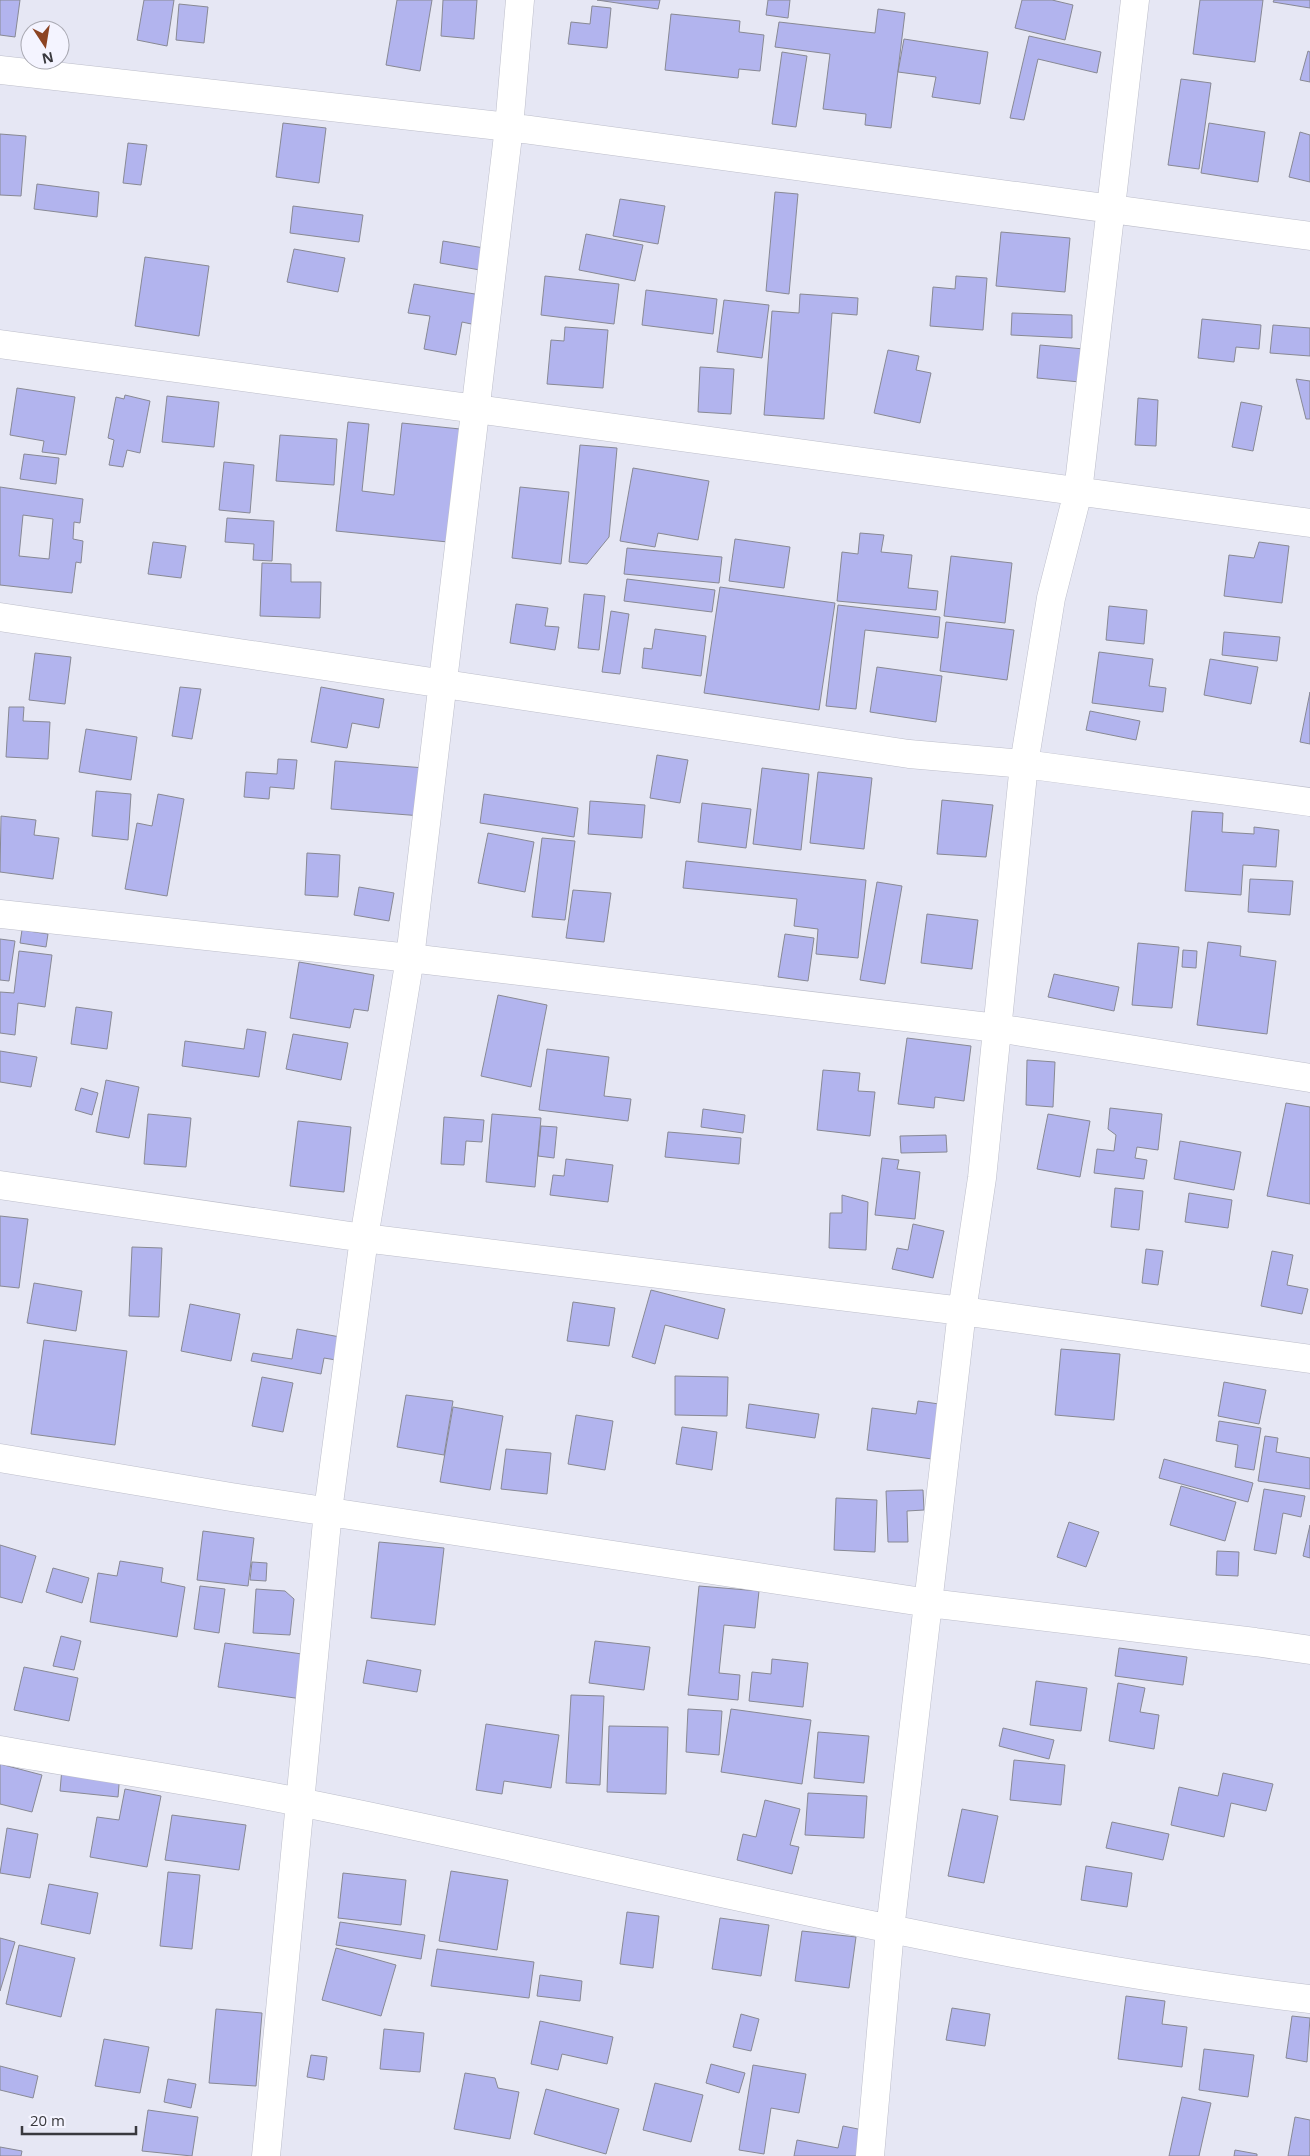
<svg xmlns="http://www.w3.org/2000/svg" width="1310" height="2156" viewBox="0 0 1310 2156" font-family="'Open Sans',sans-serif">
<style>
.building{fill:#b2b4ee;stroke:#888994;fill-rule:evenodd}
.lines{fill:none;stroke-linecap:round;stroke-linejoin:round}
.minor-casing{stroke:#bdbeca;stroke-width:29}
.minor{stroke:#fff;stroke-width:28}
</style>
<rect width="100%" height="100%" fill="#e6e7f4"/>
<path class="building" d="M 0,0 L 20,0 L 15,37 L 0,35 Z
M 144,0 L 174,0 L 167,46 L 137,40 Z
M 397,0 L 432,0 L 420,71 L 386,65 Z
M 443,0 L 477,0 L 474,39 L 441,36 Z
M 597,0 L 660,0 L 658,9 Z
M 768,0 L 790,0 L 788,18 L 766,15 Z
M 1022,0 L 1052,0 L 1073,5 L 1065,40 L 1015,28 Z
M 1200,0 L 1263,0 L 1255,62 L 1193,54 Z
M 1274,0 L 1310,0 L 1310,8 L 1273,2 Z
M 179,4 L 208,7 L 204,43 L 176,40 Z
M 592,6 L 611,8 L 607,48 L 568,44 L 571,22 L 590,24 Z
M 878,9 L 905,13 L 891,128 L 865,125 L 866,114 L 823,109 L 830,54 L 775,47 L 779,22 L 875,33 Z
M 671,14 L 740,21 L 739,32 L 764,35 L 760,71 L 739,69 L 738,78 L 665,70 Z
M 1029,36 L 1101,52 L 1097,73 L 1038,59 L 1024,120 L 1010,118 Z
M 904,39 L 988,52 L 980,104 L 932,97 L 936,77 L 898,72 Z
M 1308,51 L 1310,52 L 1310,82 L 1300,80 Z
M 782,52 L 807,56 L 796,127 L 772,124 Z
M 1181,79 L 1211,83 L 1199,169 L 1168,165 Z
M 283,123 L 326,128 L 319,183 L 276,177 Z
M 1209,123 L 1265,132 L 1258,182 L 1201,173 Z
M 1300,132 L 1310,135 L 1310,182 L 1289,177 Z
M 0,134 L 26,136 L 21,196 L 0,195 Z
M 128,143 L 147,145 L 141,185 L 123,183 Z
M 37,184 L 99,192 L 97,217 L 34,209 Z
M 775,192 L 798,194 L 789,294 L 766,291 Z
M 620,199 L 665,206 L 658,244 L 613,236 Z
M 293,206 L 363,215 L 359,242 L 290,233 Z
M 1001,232 L 1070,238 L 1065,292 L 996,286 Z
M 586,234 L 643,245 L 635,281 L 579,270 Z
M 443,241 L 484,248 L 480,270 L 440,263 Z
M 294,249 L 345,258 L 338,292 L 287,282 Z
M 145,257 L 209,266 L 199,336 L 135,326 Z
M 545,276 L 619,284 L 614,324 L 541,315 Z
M 956,276 L 987,278 L 983,330 L 930,326 L 933,287 L 955,289 Z
M 414,284 L 481,295 L 476,325 L 462,322 L 456,355 L 424,349 L 430,316 L 408,313 Z
M 646,290 L 717,299 L 713,334 L 642,325 Z
M 800,294 L 858,298 L 857,315 L 832,313 L 824,419 L 764,415 L 772,311 L 799,313 Z
M 724,300 L 769,305 L 762,358 L 717,352 Z
M 1012,313 L 1072,315 L 1072,338 L 1011,335 Z
M 1202,319 L 1261,325 L 1259,349 L 1236,347 L 1234,362 L 1198,358 Z
M 1273,325 L 1310,328 L 1310,356 L 1270,353 Z
M 565,327 L 608,330 L 603,388 L 547,384 L 551,340 L 564,341 Z
M 1040,345 L 1084,349 L 1080,382 L 1037,378 Z
M 888,350 L 919,356 L 916,370 L 931,373 L 920,423 L 874,413 Z
M 700,367 L 734,369 L 731,414 L 698,412 Z
M 1296,379 L 1310,381 L 1310,419 L 1306,419 Z
M 17,388 L 75,397 L 66,455 L 42,452 L 44,441 L 10,435 Z
M 125,395 L 150,401 L 140,453 L 127,450 L 123,467 L 109,465 L 114,440 L 108,438 L 116,397 L 124,399 Z
M 167,396 L 219,402 L 214,447 L 162,442 Z
M 1138,398 L 1158,400 L 1156,446 L 1135,445 Z
M 1241,402 L 1262,406 L 1253,451 L 1232,447 Z
M 348,422 L 369,424 L 362,491 L 394,495 L 402,423 L 460,429 L 448,542 L 336,531 Z
M 280,435 L 337,439 L 334,485 L 276,481 Z
M 580,445 L 617,448 L 609,537 L 587,564 L 569,562 Z
M 24,454 L 59,458 L 56,484 L 20,479 Z
M 224,462 L 254,465 L 250,513 L 219,510 Z
M 633,468 L 709,481 L 698,540 L 658,533 L 655,547 L 620,541 Z
M 0,487 L 83,499 L 80,523 L 74,522 L 73,539 L 83,541 L 81,563 L 76,562 L 72,593 L 0,585 ZM 23,515 L 53,519 L 49,559 L 19,556 Z
M 520,487 L 569,492 L 561,564 L 512,558 Z
M 227,518 L 274,521 L 272,561 L 253,560 L 254,544 L 225,542 Z
M 860,533 L 884,535 L 881,552 L 912,555 L 908,588 L 938,591 L 936,610 L 837,601 L 842,552 L 858,554 Z
M 735,539 L 790,547 L 784,588 L 729,581 Z
M 153,542 L 186,546 L 181,578 L 148,574 Z
M 1259,542 L 1289,546 L 1282,603 L 1224,596 L 1229,555 L 1254,558 Z
M 627,548 L 722,557 L 719,583 L 624,574 Z
M 951,556 L 1012,563 L 1005,623 L 944,616 Z
M 262,563 L 291,564 L 291,582 L 321,582 L 320,618 L 260,616 Z
M 627,579 L 715,590 L 712,612 L 624,601 Z
M 720,587 L 835,603 L 819,710 L 704,693 Z
M 584,594 L 605,596 L 599,650 L 578,648 Z
M 516,604 L 548,608 L 545,626 L 559,627 L 555,650 L 510,643 Z
M 838,605 L 940,617 L 938,638 L 865,630 L 856,709 L 826,706 Z
M 1109,606 L 1147,610 L 1144,644 L 1106,640 Z
M 611,611 L 629,614 L 620,674 L 602,672 Z
M 946,622 L 1014,630 L 1007,680 L 940,671 Z
M 655,629 L 706,636 L 701,676 L 642,668 L 644,648 L 652,649 Z
M 1224,632 L 1280,637 L 1277,661 L 1222,655 Z
M 1099,652 L 1153,659 L 1149,686 L 1166,688 L 1163,712 L 1092,703 Z
M 35,653 L 71,657 L 65,704 L 29,700 Z
M 1210,659 L 1258,667 L 1251,704 L 1204,695 Z
M 877,667 L 942,676 L 936,722 L 870,712 Z
M 180,687 L 201,689 L 192,739 L 172,736 Z
M 321,687 L 384,699 L 379,728 L 352,723 L 347,748 L 311,742 Z
M 1310,692 L 1310,744 L 1300,742 Z
M 9,707 L 24,707 L 23,721 L 50,722 L 48,759 L 6,757 Z
M 1090,711 L 1140,721 L 1136,740 L 1086,730 Z
M 86,729 L 137,737 L 131,780 L 79,772 Z
M 657,755 L 688,760 L 680,803 L 650,798 Z
M 278,759 L 297,760 L 294,789 L 270,787 L 269,799 L 244,797 L 246,772 L 277,774 Z
M 335,761 L 425,768 L 422,816 L 331,809 Z
M 762,768 L 809,774 L 801,850 L 753,844 Z
M 818,772 L 872,778 L 864,849 L 810,843 Z
M 96,791 L 131,794 L 128,840 L 92,836 Z
M 158,794 L 184,799 L 167,896 L 125,889 L 137,823 L 152,826 Z
M 484,794 L 578,808 L 574,837 L 480,823 Z
M 942,800 L 993,805 L 986,857 L 937,854 Z
M 590,801 L 645,805 L 642,838 L 588,834 Z
M 702,803 L 751,809 L 746,848 L 698,842 Z
M 1192,811 L 1223,813 L 1222,832 L 1254,834 L 1254,827 L 1279,830 L 1276,867 L 1243,865 L 1241,895 L 1185,891 Z
M 1,816 L 36,820 L 34,835 L 59,838 L 53,879 L 0,872 Z
M 488,833 L 534,842 L 525,892 L 478,883 Z
M 542,838 L 575,841 L 565,920 L 532,917 Z
M 307,853 L 340,855 L 338,897 L 305,895 Z
M 686,861 L 866,880 L 858,958 L 816,954 L 818,929 L 794,926 L 797,899 L 683,888 Z
M 1250,879 L 1293,881 L 1290,915 L 1248,912 Z
M 877,882 L 902,886 L 885,984 L 860,980 Z
M 359,887 L 394,893 L 389,921 L 354,915 Z
M 573,890 L 611,893 L 604,942 L 566,938 Z
M 927,914 L 978,920 L 972,969 L 921,963 Z
M 22,930 L 48,934 L 46,947 L 20,943 Z
M 785,934 L 814,938 L 808,981 L 778,977 Z
M 0,939 L 15,941 L 9,981 L 0,980 Z
M 1208,942 L 1241,946 L 1240,956 L 1276,961 L 1267,1034 L 1197,1025 Z
M 1138,943 L 1179,947 L 1172,1008 L 1132,1005 Z
M 1183,950 L 1197,951 L 1196,968 L 1182,967 Z
M 19,951 L 52,955 L 45,1007 L 18,1003 L 15,1035 L 0,1033 L 0,992 L 14,993 Z
M 299,962 L 374,975 L 368,1011 L 354,1009 L 350,1028 L 290,1018 Z
M 1054,974 L 1119,987 L 1114,1011 L 1048,997 Z
M 498,995 L 547,1005 L 531,1087 L 481,1076 Z
M 76,1007 L 112,1012 L 107,1049 L 71,1044 Z
M 247,1029 L 266,1032 L 259,1077 L 182,1066 L 185,1041 L 244,1049 Z
M 293,1034 L 348,1043 L 341,1080 L 286,1069 Z
M 907,1038 L 971,1046 L 964,1101 L 935,1097 L 934,1108 L 898,1104 Z
M 547,1049 L 609,1057 L 604,1096 L 631,1099 L 628,1121 L 539,1110 Z
M 0,1051 L 37,1057 L 31,1087 L 0,1082 Z
M 1027,1060 L 1055,1062 L 1053,1107 L 1026,1105 Z
M 823,1070 L 860,1073 L 858,1091 L 875,1092 L 870,1136 L 817,1130 Z
M 106,1080 L 139,1087 L 129,1138 L 96,1132 Z
M 81,1088 L 98,1093 L 92,1115 L 75,1110 Z
M 1286,1103 L 1310,1107 L 1310,1204 L 1267,1196 Z
M 1110,1108 L 1162,1114 L 1158,1150 L 1137,1147 L 1135,1158 L 1147,1160 L 1144,1179 L 1094,1173 L 1097,1149 L 1114,1151 L 1116,1135 L 1108,1129 Z
M 703,1109 L 745,1115 L 743,1133 L 701,1127 Z
M 148,1114 L 191,1118 L 186,1167 L 144,1164 Z
M 492,1114 L 541,1118 L 535,1187 L 486,1182 Z
M 1048,1114 L 1090,1121 L 1080,1177 L 1037,1169 Z
M 444,1117 L 484,1120 L 482,1142 L 466,1141 L 464,1165 L 441,1164 Z
M 298,1121 L 351,1127 L 344,1192 L 290,1186 Z
M 541,1126 L 557,1127 L 554,1158 L 538,1156 Z
M 668,1132 L 741,1138 L 739,1164 L 665,1157 Z
M 946,1135 L 947,1152 L 901,1153 L 900,1136 Z
M 1180,1141 L 1241,1152 L 1234,1190 L 1174,1179 Z
M 882,1158 L 899,1160 L 897,1169 L 920,1172 L 915,1219 L 875,1215 Z
M 566,1159 L 613,1165 L 608,1202 L 550,1195 L 553,1175 L 564,1176 Z
M 1115,1188 L 1143,1191 L 1139,1230 L 1111,1227 Z
M 1189,1193 L 1232,1200 L 1228,1228 L 1185,1222 Z
M 842,1195 L 868,1202 L 866,1250 L 829,1248 L 830,1213 L 842,1213 Z
M 0,1216 L 28,1219 L 19,1288 L 0,1286 Z
M 913,1224 L 944,1231 L 933,1278 L 892,1269 L 897,1248 L 908,1250 Z
M 132,1247 L 162,1248 L 159,1317 L 129,1316 Z
M 1146,1249 L 1163,1251 L 1158,1285 L 1142,1283 Z
M 1272,1251 L 1293,1255 L 1287,1285 L 1308,1289 L 1302,1314 L 1261,1306 Z
M 34,1283 L 82,1291 L 76,1331 L 27,1323 Z
M 651,1290 L 725,1309 L 718,1339 L 665,1325 L 655,1364 L 632,1357 Z
M 573,1302 L 615,1308 L 609,1346 L 567,1341 Z
M 190,1304 L 240,1314 L 231,1361 L 181,1351 Z
M 297,1329 L 340,1337 L 336,1360 L 324,1358 L 321,1374 L 251,1361 L 253,1353 L 292,1359 Z
M 44,1340 L 127,1351 L 115,1445 L 31,1434 Z
M 1061,1349 L 1120,1354 L 1114,1420 L 1055,1415 Z
M 675,1376 L 728,1377 L 727,1416 L 675,1415 Z
M 262,1377 L 293,1383 L 283,1432 L 252,1426 Z
M 1224,1382 L 1266,1390 L 1259,1424 L 1218,1416 Z
M 406,1395 L 453,1401 L 444,1455 L 397,1447 Z
M 918,1401 L 939,1404 L 932,1459 L 867,1450 L 872,1408 L 916,1414 Z
M 749,1404 L 819,1414 L 815,1438 L 746,1428 Z
M 453,1407 L 503,1416 L 490,1490 L 440,1482 Z
M 576,1415 L 613,1421 L 605,1470 L 568,1464 Z
M 1219,1421 L 1261,1428 L 1254,1470 L 1235,1467 L 1238,1445 L 1216,1441 Z
M 682,1427 L 717,1432 L 712,1470 L 676,1464 Z
M 1265,1436 L 1278,1438 L 1276,1452 L 1310,1458 L 1310,1489 L 1258,1481 Z
M 506,1449 L 551,1453 L 547,1494 L 501,1489 Z
M 1164,1459 L 1253,1483 L 1248,1502 L 1159,1478 Z
M 1181,1486 L 1236,1502 L 1225,1541 L 1170,1525 Z
M 1264,1489 L 1305,1496 L 1301,1517 L 1283,1513 L 1276,1554 L 1254,1550 Z
M 923,1490 L 924,1510 L 907,1511 L 908,1542 L 888,1542 L 886,1491 Z
M 836,1498 L 877,1500 L 875,1552 L 834,1550 Z
M 1069,1522 L 1099,1532 L 1086,1567 L 1057,1557 Z
M 1310,1525 L 1310,1558 L 1303,1556 Z
M 203,1531 L 254,1538 L 248,1586 L 197,1580 Z
M 379,1542 L 444,1548 L 435,1625 L 371,1618 Z
M 0,1545 L 36,1556 L 22,1603 L 0,1597 Z
M 1217,1551 L 1239,1552 L 1238,1576 L 1216,1575 Z
M 120,1561 L 163,1568 L 161,1582 L 185,1587 L 177,1637 L 90,1622 L 98,1573 L 117,1576 Z
M 252,1562 L 267,1563 L 266,1581 L 250,1580 Z
M 53,1568 L 89,1578 L 82,1603 L 46,1592 Z
M 200,1586 L 225,1589 L 219,1633 L 194,1629 Z
M 699,1586 L 759,1591 L 755,1628 L 724,1625 L 719,1673 L 740,1675 L 738,1700 L 688,1695 Z
M 256,1589 L 285,1591 L 294,1599 L 290,1635 L 253,1633 Z
M 61,1636 L 81,1641 L 74,1670 L 53,1666 Z
M 595,1641 L 650,1647 L 644,1690 L 589,1683 Z
M 225,1643 L 309,1655 L 302,1699 L 218,1687 Z
M 1119,1648 L 1187,1657 L 1183,1685 L 1115,1676 Z
M 772,1659 L 808,1663 L 803,1707 L 749,1701 L 752,1672 L 771,1674 Z
M 367,1660 L 421,1670 L 417,1692 L 363,1683 Z
M 24,1667 L 78,1678 L 69,1721 L 14,1710 Z
M 1036,1681 L 1087,1688 L 1081,1731 L 1030,1725 Z
M 1118,1683 L 1145,1688 L 1140,1712 L 1159,1715 L 1154,1749 L 1109,1741 Z
M 571,1695 L 604,1696 L 600,1785 L 566,1783 Z
M 688,1709 L 722,1711 L 719,1755 L 686,1752 Z
M 731,1709 L 811,1720 L 802,1784 L 721,1772 Z
M 486,1724 L 559,1735 L 551,1788 L 504,1781 L 502,1794 L 476,1790 Z
M 609,1726 L 668,1727 L 666,1794 L 607,1792 Z
M 1003,1728 L 1054,1740 L 1049,1759 L 999,1746 Z
M 818,1732 L 869,1736 L 864,1783 L 814,1778 Z
M 1014,1760 L 1065,1765 L 1061,1805 L 1010,1800 Z
M 0,1764 L 42,1775 L 32,1812 L 0,1804 Z
M 62,1768 L 120,1773 L 118,1797 L 60,1791 Z
M 1223,1773 L 1273,1784 L 1266,1811 L 1231,1803 L 1224,1837 L 1171,1825 L 1179,1787 L 1218,1796 Z
M 125,1789 L 161,1796 L 147,1867 L 90,1857 L 97,1817 L 119,1820 Z
M 808,1793 L 867,1796 L 864,1838 L 805,1835 Z
M 765,1800 L 800,1809 L 790,1845 L 799,1847 L 792,1874 L 737,1860 L 743,1834 L 756,1837 Z
M 962,1809 L 998,1816 L 984,1883 L 948,1876 Z
M 172,1815 L 246,1825 L 239,1870 L 165,1860 Z
M 1112,1822 L 1169,1834 L 1163,1860 L 1106,1848 Z
M 7,1828 L 38,1834 L 30,1878 L 0,1873 Z
M 1086,1866 L 1132,1873 L 1127,1907 L 1081,1900 Z
M 451,1871 L 508,1880 L 497,1950 L 439,1941 Z
M 168,1872 L 200,1875 L 192,1949 L 160,1946 Z
M 343,1873 L 406,1880 L 401,1925 L 338,1918 Z
M 49,1884 L 98,1893 L 90,1934 L 41,1924 Z
M 627,1912 L 659,1916 L 653,1968 L 620,1964 Z
M 720,1918 L 769,1925 L 761,1976 L 712,1969 Z
M 340,1922 L 425,1935 L 421,1959 L 336,1945 Z
M 802,1931 L 856,1937 L 849,1988 L 795,1981 Z
M 0,1938 L 15,1942 L 0,1991 Z
M 19,1945 L 75,1958 L 61,2017 L 6,2004 Z
M 336,1948 L 396,1965 L 381,2016 L 322,2000 Z
M 437,1949 L 534,1962 L 529,1998 L 431,1986 Z
M 540,1975 L 582,1981 L 580,2001 L 537,1996 Z
M 1126,1996 L 1165,2001 L 1162,2024 L 1187,2027 L 1182,2067 L 1118,2059 Z
M 952,2008 L 990,2014 L 985,2046 L 946,2040 Z
M 216,2009 L 262,2013 L 256,2086 L 209,2083 Z
M 741,2014 L 759,2019 L 751,2051 L 733,2047 Z
M 1292,2016 L 1310,2018 L 1307,2062 L 1286,2058 Z
M 540,2021 L 613,2037 L 607,2064 L 562,2054 L 558,2070 L 531,2064 Z
M 384,2029 L 424,2033 L 420,2072 L 380,2069 Z
M 104,2039 L 149,2047 L 140,2093 L 95,2086 Z
M 1204,2049 L 1254,2055 L 1248,2097 L 1199,2090 Z
M 311,2055 L 327,2057 L 324,2080 L 307,2077 Z
M 711,2064 L 745,2073 L 739,2093 L 706,2083 Z
M 753,2065 L 806,2074 L 799,2113 L 771,2108 L 764,2154 L 739,2150 Z
M 0,2066 L 38,2076 L 33,2098 L 0,2090 Z
M 465,2073 L 495,2078 L 498,2088 L 519,2092 L 510,2139 L 454,2129 Z
M 168,2079 L 196,2084 L 191,2108 L 164,2102 Z
M 655,2083 L 703,2095 L 691,2142 L 643,2130 Z
M 546,2089 L 619,2109 L 606,2154 L 534,2134 Z
M 1182,2097 L 1211,2103 L 1199,2156 L 1169,2156 Z
M 148,2110 L 198,2117 L 192,2156 L 142,2151 Z
M 1295,2117 L 1310,2120 L 1310,2156 L 1288,2156 Z
M 843,2126 L 863,2130 L 858,2156 L 794,2156 L 797,2140 L 838,2148 Z
M 0,2147 L 22,2151 L 21,2156 L 0,2156 Z
M 1235,2150 L 1257,2154 L 1257,2156 L 1234,2156 Z"/>
<g class="lines">
<defs>
<path id="minor" d="M 0,70 L 509,127 L 1310,236
M 0,344 L 1310,523
M 0,617 L 909,754 L 1024,764 L 1310,802
M 0,914 L 410,958 L 997,1028 L 1310,1078
M 0,1185 L 364,1238 L 962,1311 L 1310,1359
M 0,1458 L 231,1497 L 929,1603 L 1255,1642 L 1310,1650
M 0,1750 C 101,1768 203,1782 304,1803 C 639,1870 970,1959 1310,1999
M 266,2156 L 328,1511 L 364,1238 L 410,958 L 509,127 L 520,0
M 870,2156 L 890,1930 L 962,1311 L 982,1178 L 1024,764 L 1051,598 L 1078,492 L 1135,0"/>
</defs>
<use href="#minor" class="minor-casing"/>
<use href="#minor" class="minor"/>
</g>
<g transform="translate(45 45) rotate(168)"><circle r="24" fill="#f4f4ff" stroke="#a9a9b2"/>
<path d="M0-4L9 19L0 12L-9 19Z" fill="#8c4423"/>
<text y="-8" font-size="14" font-weight="bold" text-anchor="middle" fill="#39393e">N</text>
</g>
<path d="M22 2126v8h114v-8" fill="none" stroke="#39393e" stroke-width="2.5"/>
<text x="30" y="2126" font-size="15" fill="#39393e" stroke="#f4f4ff" stroke-width="4" paint-order="stroke">20 m</text>
</svg>
